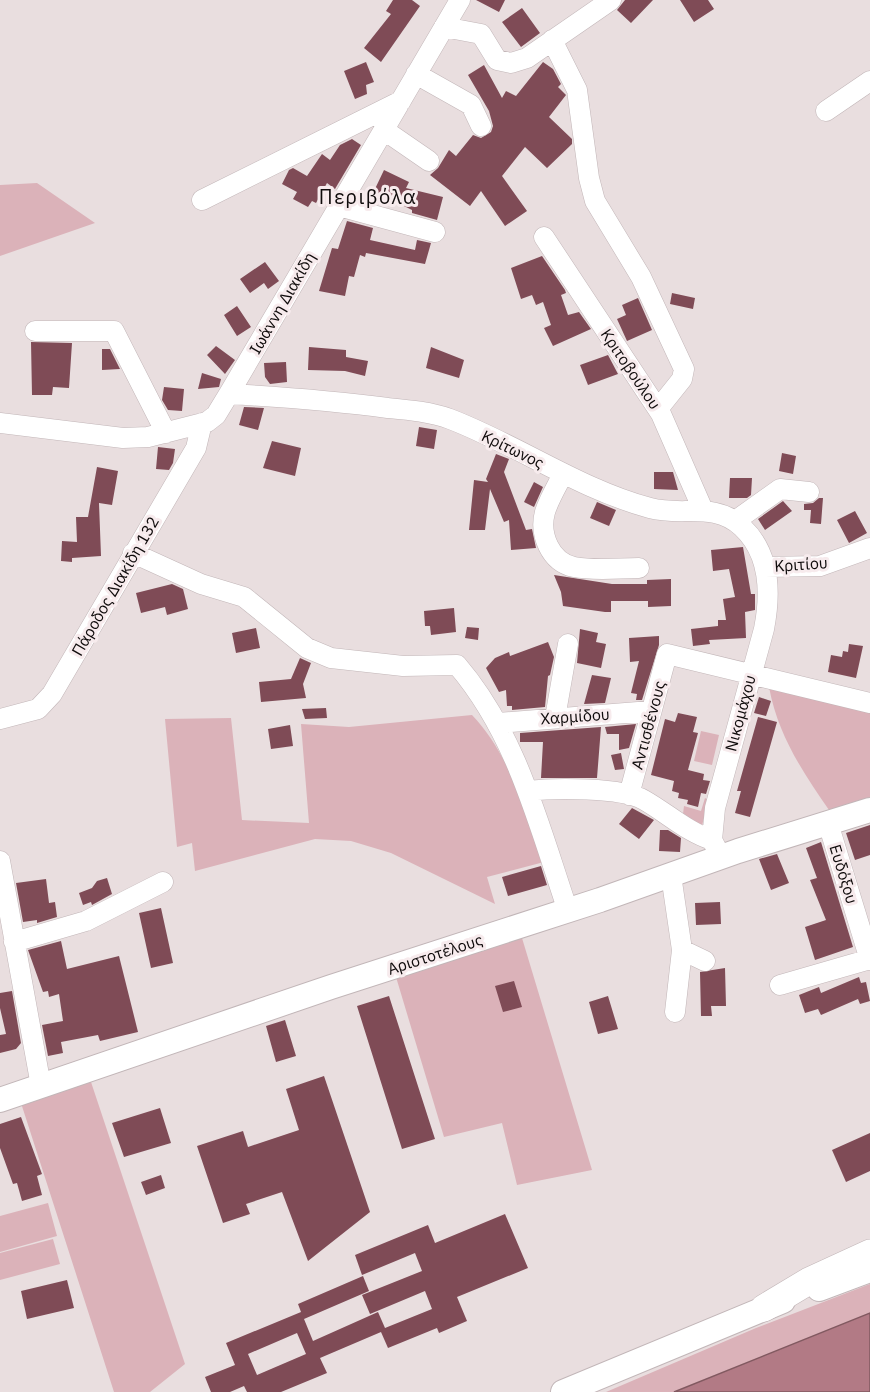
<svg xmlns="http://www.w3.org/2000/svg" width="870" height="1392" viewBox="0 0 870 1392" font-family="'IBM Plex Sans',sans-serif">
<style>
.green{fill:#dbb2b9}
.water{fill:#b27a85;stroke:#815960;stroke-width:1.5}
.building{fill:#7f4b56;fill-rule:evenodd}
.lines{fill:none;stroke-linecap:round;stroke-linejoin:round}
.minor-casing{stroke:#c2b6b8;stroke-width:21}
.major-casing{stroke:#c2b6b8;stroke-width:26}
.highway-casing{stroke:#c2b6b8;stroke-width:28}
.minor{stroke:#fff;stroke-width:20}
.major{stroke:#fff;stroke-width:24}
.highway{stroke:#fff;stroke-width:27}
.labels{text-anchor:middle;stroke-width:6;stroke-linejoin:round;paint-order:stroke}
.street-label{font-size:16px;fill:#0f0b0b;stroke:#f7ebed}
.quarter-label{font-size:20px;letter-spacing:1.5px;fill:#0f0b0b;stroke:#f7ebed}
</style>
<rect width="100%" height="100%" fill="#e9dedf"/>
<path class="green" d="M 37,183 L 95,223 L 0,256 L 0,185 Z
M 769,687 L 870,713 L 870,798 L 829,810 C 802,771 778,735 769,687 Z
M 472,715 C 510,755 526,811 544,862 L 487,877 L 495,904 L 391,853 L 351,841 L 315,839 L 195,871 L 192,843 L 177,847 L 165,719 L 231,718 L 242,820 L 309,823 L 301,724 L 349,727 Z
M 701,731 L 719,735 L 712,765 L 694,761 Z
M 705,798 L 708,800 L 702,826 L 683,814 L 684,806 L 701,811 Z
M 522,938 L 592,1170 L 517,1185 L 502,1123 L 444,1137 L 396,977 Z
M 90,1079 L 185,1364 L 150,1392 L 114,1392 L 21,1103 Z
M 48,1203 L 57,1236 L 0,1252 L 0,1216 Z
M 53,1239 L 60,1264 L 0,1280 L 0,1253 Z
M 870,1284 L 870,1313 L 674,1392 L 606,1392 L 756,1328 Z"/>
<path class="water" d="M 870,1313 L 870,1392 L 674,1392 Z"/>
<path class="building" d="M 393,0 L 412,0 L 420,6 L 381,62 L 364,48 L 391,14 L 386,11 Z
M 476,0 L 505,0 L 499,12 Z
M 625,0 L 653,0 L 631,23 L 617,10 Z
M 680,0 L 708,0 L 714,9 L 694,22 Z
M 522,8 L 540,33 L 521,47 L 502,22 Z
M 366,62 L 374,82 L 366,85 L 367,94 L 355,99 L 344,71 Z
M 543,62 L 553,69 L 561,84 L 558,87 L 566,95 L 549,117 L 572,139 L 572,144 L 547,168 L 525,147 L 502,176 L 527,211 L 505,226 L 481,191 L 470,206 L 430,175 L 438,168 L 449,150 L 456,156 L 473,135 L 481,138 L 491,132 L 493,126 L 489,111 L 468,75 L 484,65 L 502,98 L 506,91 L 516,96 Z
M 352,139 L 361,145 L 335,189 L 327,183 L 316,203 L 312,201 L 308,207 L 293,199 L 297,192 L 282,184 L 289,170 L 293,168 L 307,176 L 322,154 L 330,160 L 340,145 Z
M 384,170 L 409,182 L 406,188 L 443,197 L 437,220 L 412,213 L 412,210 L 374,191 Z
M 347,221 L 373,228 L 370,240 L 415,250 L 417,240 L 431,243 L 425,264 L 366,253 L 365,257 L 360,255 L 354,277 L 349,276 L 345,296 L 319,291 L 332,248 L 338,249 Z
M 542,256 L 565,290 L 566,293 L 561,295 L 568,315 L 579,312 L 591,329 L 553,346 L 544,328 L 551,325 L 543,302 L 536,305 L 532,295 L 521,299 L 511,268 Z
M 265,262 L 279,281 L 268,289 L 264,283 L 250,293 L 240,279 Z
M 672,293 L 695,298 L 693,309 L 670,304 Z
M 638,298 L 652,330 L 627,341 L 617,319 L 626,315 L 622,305 Z
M 237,306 L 251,327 L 237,336 L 224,315 Z
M 31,342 L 72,343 L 69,388 L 53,387 L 52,395 L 32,395 Z
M 216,346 L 235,360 L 225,374 L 207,355 Z
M 309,347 L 346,350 L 346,357 L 368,361 L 365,376 L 345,371 L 308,370 Z
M 431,347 L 464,360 L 459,378 L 426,368 Z
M 102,349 L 110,349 L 120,369 L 102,370 Z
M 608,355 L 618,374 L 588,385 L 580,365 Z
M 286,362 L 287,382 L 270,384 L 265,377 L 264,363 Z
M 202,373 L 221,379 L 219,387 L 198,389 Z
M 164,387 L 184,389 L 182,411 L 168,410 L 162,400 Z
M 244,407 L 264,408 L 258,430 L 239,425 Z
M 419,427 L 437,430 L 434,449 L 416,446 Z
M 272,441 L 301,448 L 295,476 L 263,468 Z
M 158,447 L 175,449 L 173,463 L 169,470 L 156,469 Z
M 782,453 L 796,456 L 793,474 L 779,471 Z
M 496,454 L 509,459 L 504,472 L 526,530 L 532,529 L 536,548 L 511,550 L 509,520 L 504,522 L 490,489 L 485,530 L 469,530 L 474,480 L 488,482 L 486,479 Z
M 97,467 L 118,471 L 112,505 L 99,503 L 101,556 L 72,558 L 72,562 L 61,561 L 62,541 L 77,542 L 76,517 L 88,517 Z
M 654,472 L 673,472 L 678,490 L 654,489 Z
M 730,478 L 752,478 L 751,495 L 747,498 L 729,498 Z
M 534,482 L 543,487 L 534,507 L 524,502 Z
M 819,498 L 823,498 L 821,524 L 810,523 L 811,510 L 804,510 L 804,504 L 813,503 Z
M 783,501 L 792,511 L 765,530 L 758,519 Z
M 597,502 L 616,510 L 609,526 L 590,518 Z
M 855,511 L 867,533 L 849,543 L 837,520 Z
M 743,547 L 751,594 L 755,594 L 755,610 L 745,612 L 746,638 L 709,640 L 710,644 L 693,646 L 691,629 L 718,626 L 718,620 L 726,620 L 723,599 L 735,597 L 729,569 L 713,571 L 711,550 Z
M 554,575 L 612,584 L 647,584 L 647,580 L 671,579 L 671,606 L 648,607 L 648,601 L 611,601 L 611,612 L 605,612 L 563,606 L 561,592 Z
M 172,584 L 183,589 L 188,609 L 167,615 L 165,607 L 141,613 L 136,593 Z
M 454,608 L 456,632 L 431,635 L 430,626 L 425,626 L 424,611 Z
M 467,627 L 479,628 L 478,640 L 465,638 Z
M 256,628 L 260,648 L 236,653 L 232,633 Z
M 580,629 L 598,633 L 596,642 L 606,644 L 601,668 L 577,663 Z
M 659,636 L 659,645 L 642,700 L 636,700 L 637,694 L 631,693 L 639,661 L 630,662 L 629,638 Z
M 548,642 L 554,657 L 550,675 L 548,676 L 545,707 L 512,710 L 512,706 L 507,706 L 506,690 L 499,692 L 486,668 L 495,658 L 509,652 L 510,656 Z
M 849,644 L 863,646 L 856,678 L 828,672 L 831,655 L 842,657 L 843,651 L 848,652 Z
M 300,658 L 311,663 L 303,684 L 306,698 L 261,702 L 259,682 L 291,679 Z
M 592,675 L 611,678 L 605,703 L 584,704 Z
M 759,697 L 771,701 L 766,716 L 754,713 Z
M 326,708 L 327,718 L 305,719 L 302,709 Z
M 678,713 L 697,717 L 693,732 L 698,733 L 688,770 L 704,774 L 703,780 L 710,781 L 706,794 L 701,793 L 698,807 L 687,804 L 688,800 L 678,798 L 679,793 L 672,791 L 674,781 L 651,775 L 665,719 L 675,722 Z
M 758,717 L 777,722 L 750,817 L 735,813 L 741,791 L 737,791 Z
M 636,724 L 629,748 L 619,750 L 619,734 L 607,734 L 605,727 Z
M 290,725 L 293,746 L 271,749 L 268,729 Z
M 601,727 L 597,778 L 541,778 L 543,742 L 520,742 L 520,733 Z
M 621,753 L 624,769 L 615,770 L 611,755 Z
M 632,808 L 654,820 L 639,839 L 619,824 Z
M 870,825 L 870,855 L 855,860 L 846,833 Z
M 660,830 L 668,830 L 681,838 L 680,852 L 659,851 Z
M 821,842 L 853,947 L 815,960 L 805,927 L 826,920 L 810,880 L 817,878 L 806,848 Z
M 777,854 L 789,883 L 771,890 L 759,859 Z
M 541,866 L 547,885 L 508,896 L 502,877 Z
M 107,878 L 112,894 L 92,905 L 91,902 L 83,905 L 79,893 L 92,888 L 97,881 Z
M 46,879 L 49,903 L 55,902 L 57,917 L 37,923 L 37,920 L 23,922 L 16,883 Z
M 720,902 L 721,924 L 696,925 L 695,903 Z
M 161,908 L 173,963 L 151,968 L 139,913 Z
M 61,941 L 67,969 L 119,956 L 138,1032 L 100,1041 L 98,1035 L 61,1042 L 63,1053 L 48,1056 L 42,1025 L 63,1021 L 59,994 L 49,997 L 48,991 L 43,992 L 28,950 Z
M 725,968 L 726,1006 L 711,1006 L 712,1016 L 701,1016 L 700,972 Z
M 859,977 L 861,983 L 866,982 L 870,1001 L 860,1004 L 858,999 L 821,1015 L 818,1009 L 805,1013 L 799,995 L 819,987 L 821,993 Z
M 514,981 L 522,1007 L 503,1012 L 495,986 Z
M 12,991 L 21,1043 L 16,1049 L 0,1053 L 0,1035 L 6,1034 L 0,1008 L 0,993 Z
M 389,996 L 435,1139 L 402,1149 L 357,1006 Z
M 608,996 L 618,1029 L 598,1034 L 589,1002 Z
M 285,1020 L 296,1056 L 276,1062 L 266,1026 Z
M 324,1076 L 370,1212 L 308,1261 L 282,1192 L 246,1204 L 250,1214 L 223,1223 L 197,1146 L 243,1131 L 248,1147 L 299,1130 L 286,1089 Z
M 160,1108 L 171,1143 L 124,1157 L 112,1123 Z
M 21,1117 L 42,1174 L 37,1176 L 42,1195 L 22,1201 L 17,1183 L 13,1184 L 0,1148 L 0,1124 Z
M 870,1133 L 870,1171 L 846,1182 L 832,1150 Z
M 161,1175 L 165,1188 L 146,1195 L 141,1182 Z
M 505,1214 L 528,1268 L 457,1297 L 467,1321 L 439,1333 L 437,1328 L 388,1348 L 381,1332 L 320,1358 L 327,1373 L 281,1392 L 247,1392 L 244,1386 L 230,1392 L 211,1392 L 205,1377 L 235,1365 L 226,1343 L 301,1312 L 298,1304 L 363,1276 L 369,1291 L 304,1319 L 313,1341 L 378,1312 L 385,1328 L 432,1309 L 425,1291 L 370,1314 L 362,1295 L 422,1271 L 415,1253 L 362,1275 L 355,1255 L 428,1225 L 435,1243 ZM 297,1333 L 306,1354 L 257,1375 L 248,1354 Z
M 67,1280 L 74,1308 L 27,1319 L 21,1291 Z"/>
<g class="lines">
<defs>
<path id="minor" d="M 444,27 L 481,34 L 497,60 L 511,63 L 527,58 L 611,0
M 552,40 L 577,90 L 589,178 L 595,201 L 641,277 L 684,369 L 682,379 L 658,409
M 416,74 L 471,105 L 481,126
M 826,111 L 870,81
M 384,130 L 429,161
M 202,200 L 401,101
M 339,206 L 435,232
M 544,237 L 661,414 L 703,510
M 35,331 L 114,331 L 166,433
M 229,394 C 282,397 335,401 388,408 C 409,410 431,412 450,419 C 518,445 579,489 650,508 C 681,517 715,501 742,527 C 770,553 771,593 764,629 L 715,808 L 712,840 L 721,857
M 0,423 L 123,438 L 148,437 L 207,422 L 216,415 L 230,392 L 460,0
M 563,474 C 557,486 549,499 545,512 C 539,534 550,562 574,567 C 595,571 619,568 639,568
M 735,521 L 780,489 L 809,492
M 133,553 L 201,584 L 244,597 L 307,648 L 331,658 L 403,666 L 457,665 C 517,735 539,826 568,911
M 765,567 L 820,566 L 870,548
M 555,718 L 568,644
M 0,719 L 38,709 L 52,694 L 196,448 L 202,423
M 498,723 L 651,711
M 528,791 C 553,788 622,787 644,800 C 667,813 687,832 712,840
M 629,795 L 667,654 L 870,703
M 828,823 L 870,960
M 0,861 L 41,1086
M 671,875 L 682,950 L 675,1012
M 14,942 L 86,921 L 163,882
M 682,950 L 705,961
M 780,985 L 870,959"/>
<path id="major" d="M 0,1100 L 331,987 L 600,900 L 738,851 L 870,810
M 819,1289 L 870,1270
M 563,1392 L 783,1301"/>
<path id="highway" d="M 764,1308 L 809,1281 L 870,1253"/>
</defs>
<use href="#minor" class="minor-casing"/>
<use href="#major" class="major-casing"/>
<use href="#highway" class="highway-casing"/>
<use href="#minor" class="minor"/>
<use href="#major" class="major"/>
<use href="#highway" class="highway"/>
</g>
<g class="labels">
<g class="street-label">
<text transform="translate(282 303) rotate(-60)" y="6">Ιωάννη Διακίδη</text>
<text transform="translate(631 369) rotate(56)" y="6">Κριτοβούλου</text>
<text transform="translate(513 449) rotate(26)" y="6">Κρίτωνος</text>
<text transform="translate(801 564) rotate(-4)" y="6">Κριτίου</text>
<text transform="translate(115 586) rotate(-60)" y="6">Πάροδος Διακίδη 132</text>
<text transform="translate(740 713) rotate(-75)" y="6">Νικομάχου</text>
<text transform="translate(575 716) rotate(-4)" y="6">Χαρμίδου</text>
<text transform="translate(648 725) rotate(-75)" y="6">Αντισθένους</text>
<text transform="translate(844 874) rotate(73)" y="6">Ευδόξου</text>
<text transform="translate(435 954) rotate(-18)" y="6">Αριστοτέλους</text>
</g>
<g class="quarter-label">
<text x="368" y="204">Περιβόλα</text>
</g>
</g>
</svg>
